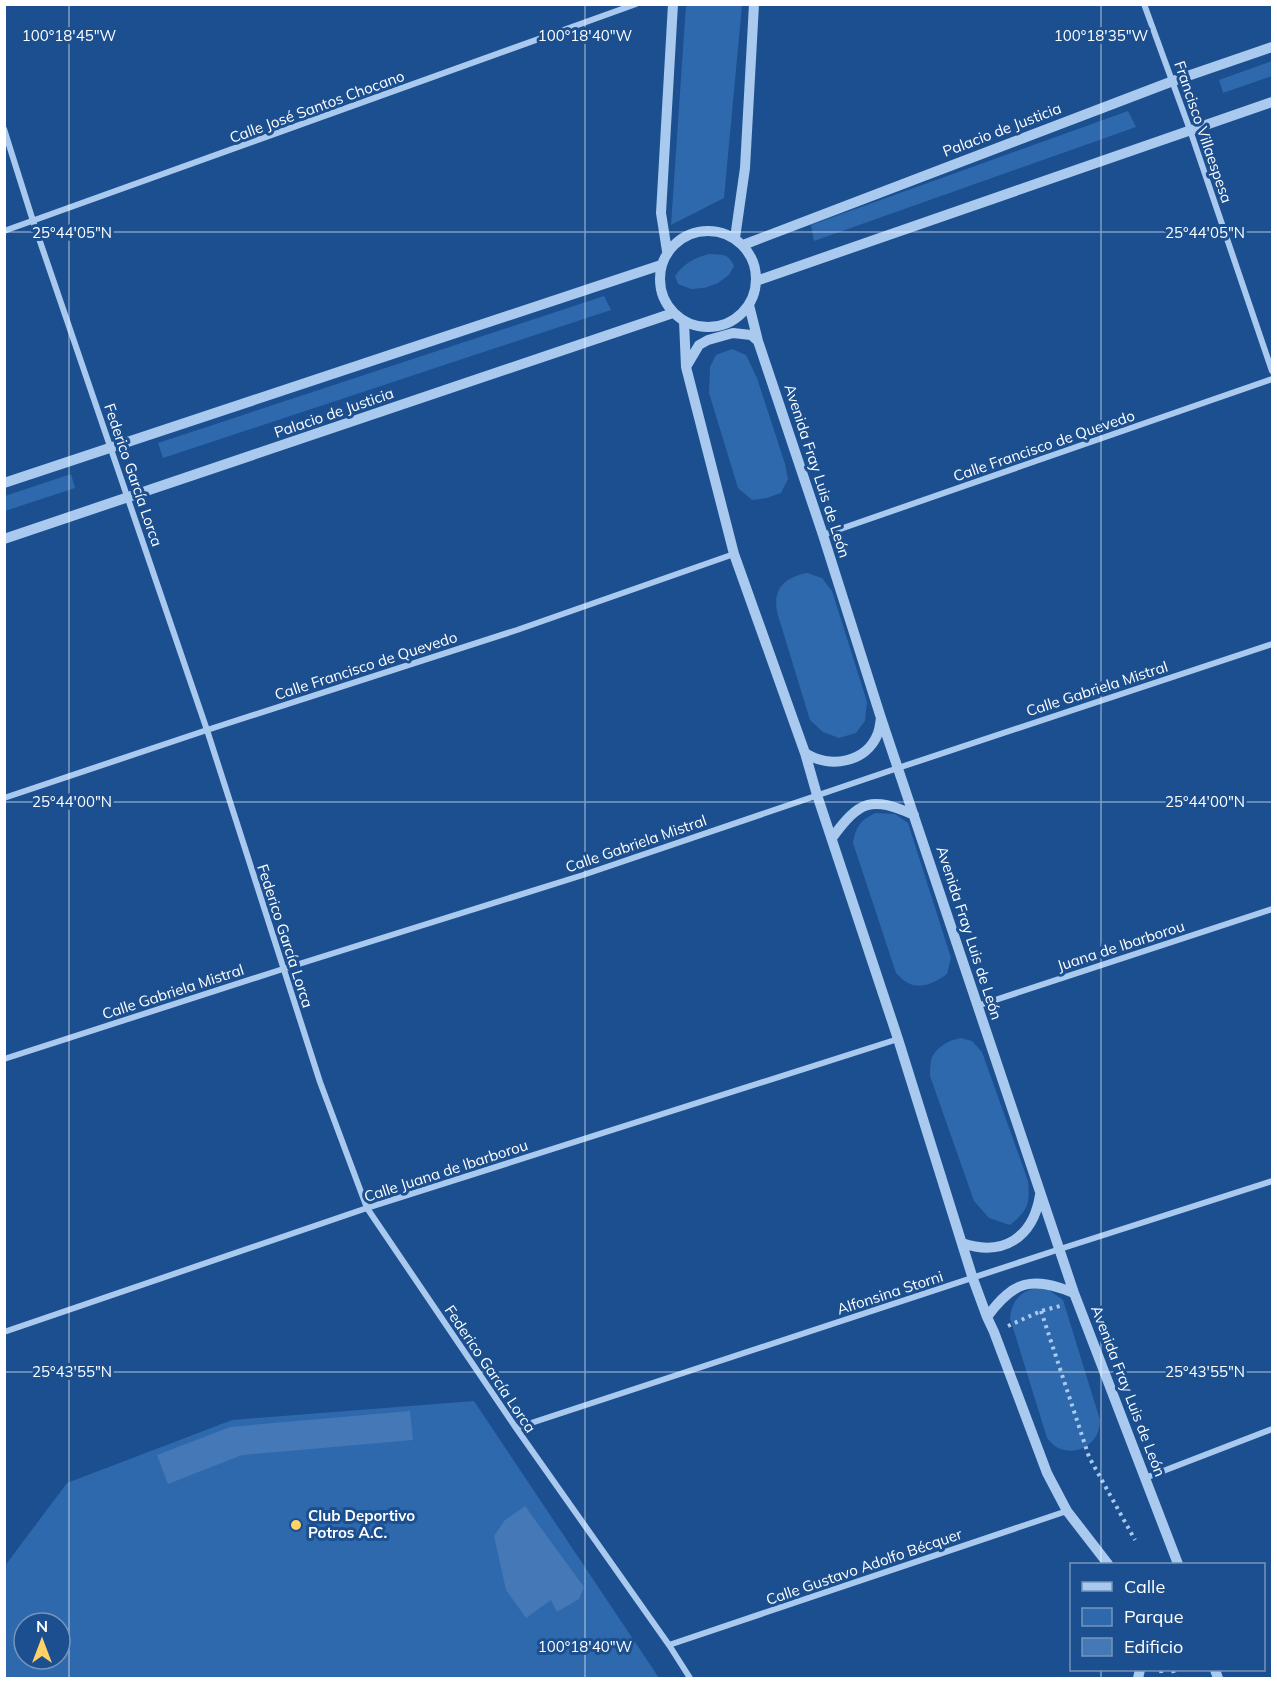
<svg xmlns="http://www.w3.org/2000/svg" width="1277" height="1683" viewBox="0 0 1277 1683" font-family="Mulish,sans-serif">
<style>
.green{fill:#2e69ad;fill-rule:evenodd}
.building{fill:#4478b7}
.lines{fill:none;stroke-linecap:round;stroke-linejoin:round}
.path{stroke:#a9c9ee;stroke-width:4;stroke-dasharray:3 4.5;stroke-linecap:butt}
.minor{stroke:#a9c9ee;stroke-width:6}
.tertiary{stroke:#a9c9ee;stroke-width:10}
.ticks{fill:none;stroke:#fff;stroke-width:1.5;stroke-opacity:0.45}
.poi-dot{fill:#ffd166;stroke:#1b4f8f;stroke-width:2}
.labels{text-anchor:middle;stroke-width:6;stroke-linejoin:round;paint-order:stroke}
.street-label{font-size:15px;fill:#fff;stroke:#1b4f8f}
.poi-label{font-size:15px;font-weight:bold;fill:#fff;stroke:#1b4f8f;text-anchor:start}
.ticks-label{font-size:15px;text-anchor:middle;fill:#fff;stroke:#1b4f8f;stroke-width:6;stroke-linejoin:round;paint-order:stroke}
</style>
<rect width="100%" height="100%" fill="#1b4f8f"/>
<path class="green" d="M 686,5 L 742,5 L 724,198 L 671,225 Z
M 1272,61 L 1272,76 L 1223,93 L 1219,80 Z
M 1128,111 L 1136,127 L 814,241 L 811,225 Z
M 709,254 C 723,255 728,253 734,266 L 729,275 L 718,283 L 704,288 L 691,289 L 678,284 L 675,276 C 684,263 694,258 709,254 Z
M 604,296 L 611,310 L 163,458 L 158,443 Z
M 732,349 L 746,355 L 757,378 L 785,464 L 788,479 L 781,493 L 767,498 L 752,500 L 738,488 L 709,393 L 710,367 L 716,355 Z
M 71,474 L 75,488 L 5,511 L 5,496 Z
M 807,573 L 822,578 L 832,591 L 867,702 L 865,721 L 856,733 L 839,738 L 823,732 L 810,720 L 777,612 C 773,588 784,578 807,573 Z
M 875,813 L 895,814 L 908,823 L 951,958 L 947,974 C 936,982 921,990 908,983 C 904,981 899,976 896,973 L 853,843 C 856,826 860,821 875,813 Z
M 961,1038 L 972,1041 L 982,1052 L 1028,1181 C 1030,1205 1028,1210 1010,1225 L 989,1218 L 974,1201 L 930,1076 C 930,1072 930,1066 931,1061 C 934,1048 949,1040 961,1038 Z
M 1037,1288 L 1049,1290 L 1063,1300 L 1100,1420 C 1100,1442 1080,1457 1058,1448 C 1054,1446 1050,1441 1047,1438 L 1010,1318 C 1012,1301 1020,1291 1037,1288 Z
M 474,1401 L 659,1678 L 5,1678 L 4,1567 L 67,1483 L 232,1420 ZM 24,1623 L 60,1623 L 60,1659 L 24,1659 Z"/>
<path class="building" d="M 410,1411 L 413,1440 L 242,1455 L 168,1484 L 157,1455 L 230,1427 Z
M 525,1506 L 584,1587 L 579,1599 L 557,1612 L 551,1600 L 526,1618 L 506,1590 L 494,1536 L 505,1520 Z"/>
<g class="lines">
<path class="path" d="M 1041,1311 L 1089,1457 L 1135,1540
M 1008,1326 L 1041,1311 L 1060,1306
M 1161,1670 L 1162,1678
M 1173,1670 L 1175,1678"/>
<path class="minor" d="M 1144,4 L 1190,130 L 1272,371
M 4,129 L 33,221 L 207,730 L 320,1082 L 367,1208 L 516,1428 L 669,1645 L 690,1678
M 4,231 L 636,4
M 823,535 L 1272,379
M 4,798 L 207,730 L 517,630 L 734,554
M 977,1006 L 1272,909
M 4,1059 L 283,969 L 583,875 L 898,768 L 1272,644
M 4,1332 L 367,1208 L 898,1039
M 516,1428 L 1060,1249 L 1272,1181
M 1145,1478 L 1272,1429
M 669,1645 L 1067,1511"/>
<path class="tertiary" d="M660 279a48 48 0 1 1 96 0a48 48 0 1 1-96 0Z
M 735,238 L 745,168 L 754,4
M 743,245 L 1173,81 L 1272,47
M 667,251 L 661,213 L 673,4
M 756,281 L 1272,102
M 749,305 L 758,341 L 823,535 L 881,718 L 1074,1293 L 1178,1564
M 684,321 L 686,367 L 734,554 L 805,753 L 817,795 L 898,1039 L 973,1279 L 987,1317 L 994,1332 L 1047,1473 L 1067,1511 L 1108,1564
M 686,367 L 699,345 L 708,340 L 733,333 L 751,335 L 758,341
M 4,483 L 661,265
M 4,539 L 673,313
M 805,753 C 829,769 867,763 878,733 C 880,728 880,723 881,718
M 832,838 C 860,800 871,796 914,815
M 962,1243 C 1003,1257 1033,1238 1040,1195
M 987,1317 C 1014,1280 1032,1276 1074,1293
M 1215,1670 L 1218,1678
M 1138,1678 L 1140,1670"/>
</g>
<path class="ticks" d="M 69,4 L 69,1678M 585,4 L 585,1678M 1101,4 L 1101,1564M 4,232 L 1272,232M 4,802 L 1272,802M 4,1372 L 1272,1372M 1101,1670 L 1101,1678"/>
<circle class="poi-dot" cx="296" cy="1525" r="6"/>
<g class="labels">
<g class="street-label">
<text transform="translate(317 107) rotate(-20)" y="5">Calle José Santos Chocano</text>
<text transform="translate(1002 130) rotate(-21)" y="5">Palacio de Justicia</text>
<text transform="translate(1203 132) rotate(71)" y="5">Francisco Villaespesa</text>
<text transform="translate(334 413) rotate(-19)" y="5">Palacio de Justicia</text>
<text transform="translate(1044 446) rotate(-19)" y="5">Calle Francisco de Quevedo</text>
<text transform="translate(817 471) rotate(72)" y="5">Avenida Fray Luis de León</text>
<text transform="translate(133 475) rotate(71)" y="5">Federico García Lorca</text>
<text transform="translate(366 666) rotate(-18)" y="5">Calle Francisco de Quevedo</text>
<text transform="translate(1097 689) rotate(-18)" y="5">Calle Gabriela Mistral</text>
<text transform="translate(636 844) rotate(-19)" y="5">Calle Gabriela Mistral</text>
<text transform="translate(969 933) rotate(72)" y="5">Avenida Fray Luis de León</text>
<text transform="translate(285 936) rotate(72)" y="5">Federico García Lorca</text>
<text transform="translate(1121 946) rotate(-18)" y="5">Juana de Ibarborou</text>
<text transform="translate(173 992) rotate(-18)" y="5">Calle Gabriela Mistral</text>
<text transform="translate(446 1171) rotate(-18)" y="5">Calle Juana de Ibarborou</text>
<text transform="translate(890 1293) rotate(-18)" y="5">Alfonsina Storni</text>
<text transform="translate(490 1369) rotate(56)" y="5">Federico García Lorca</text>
<text transform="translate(1128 1391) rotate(69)" y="5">Avenida Fray Luis de León</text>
<text transform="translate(864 1567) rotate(-19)" y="5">Calle Gustavo Adolfo Bécquer</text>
</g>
<g class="poi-label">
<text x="308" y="1521">Club Deportivo<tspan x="308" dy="17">Potros A.C.</tspan></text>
</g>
</g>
<g class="ticks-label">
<text x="69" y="41">100°18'45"W</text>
<text x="585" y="41">100°18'40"W</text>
<text x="1101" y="41">100°18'35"W</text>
<text x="72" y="238">25°44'05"N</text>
<text x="1205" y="238">25°44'05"N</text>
<text x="72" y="807">25°44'00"N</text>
<text x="1205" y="807">25°44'00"N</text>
<text x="72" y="1377">25°43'55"N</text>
<text x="1205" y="1377">25°43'55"N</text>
<text x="585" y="1652">100°18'40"W</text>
</g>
<rect width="1277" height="1683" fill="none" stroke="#ffffff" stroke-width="12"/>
<rect x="1070" y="1563" width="195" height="108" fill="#1b4f8f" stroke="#7695bc" stroke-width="1.5"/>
<rect x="1082" y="1582" width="30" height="9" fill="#a9c9ee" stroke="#7695bc" stroke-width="1.5"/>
<text x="1124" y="1593" font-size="18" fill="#ffffff">Calle</text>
<rect x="1082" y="1608" width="30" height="18" fill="#2e69ad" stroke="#7695bc" stroke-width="1.5"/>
<text x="1124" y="1623" font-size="18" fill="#ffffff">Parque</text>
<rect x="1082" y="1638" width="30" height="18" fill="#4478b7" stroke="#7695bc" stroke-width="1.5"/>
<text x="1124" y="1653" font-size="18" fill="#ffffff">Edificio</text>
<g transform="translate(42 1641)"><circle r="28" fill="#1b4f8f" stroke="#7695bc" stroke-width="1.5"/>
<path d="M0-4.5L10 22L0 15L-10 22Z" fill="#ffd166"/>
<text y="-9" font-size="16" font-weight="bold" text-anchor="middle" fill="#ffffff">N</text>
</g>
</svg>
